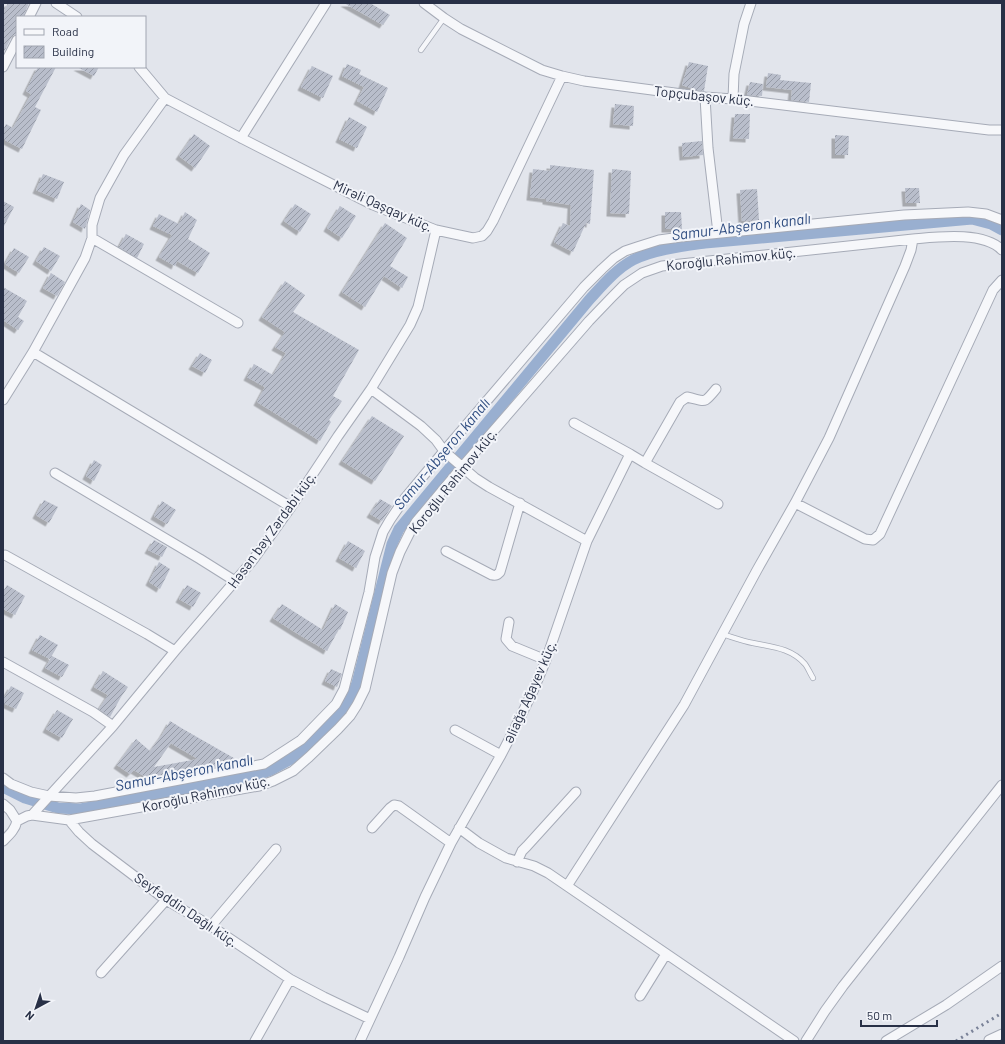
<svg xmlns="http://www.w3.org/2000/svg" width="1005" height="1044" viewBox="0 0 1005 1044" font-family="Barlow,sans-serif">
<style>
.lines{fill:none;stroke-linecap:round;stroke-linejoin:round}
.canal{stroke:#99afd0;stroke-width:11}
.building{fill:url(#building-hatch);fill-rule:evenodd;filter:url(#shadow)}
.lane-casing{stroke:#a6abb7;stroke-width:6}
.street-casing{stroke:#a6abb7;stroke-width:11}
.lane{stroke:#f6f7fa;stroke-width:4.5}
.street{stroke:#f6f7fa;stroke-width:9}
.rail{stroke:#7a8298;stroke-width:3;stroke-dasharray:2 4;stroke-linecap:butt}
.labels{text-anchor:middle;stroke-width:4;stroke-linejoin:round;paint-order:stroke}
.street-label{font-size:14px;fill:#283046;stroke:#f2f4f9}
.water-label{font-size:15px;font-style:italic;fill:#2d4b7f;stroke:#f2f4f9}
</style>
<defs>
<pattern id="building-hatch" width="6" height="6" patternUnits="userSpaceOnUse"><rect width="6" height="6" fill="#b9becb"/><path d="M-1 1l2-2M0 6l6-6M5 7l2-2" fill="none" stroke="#969ba7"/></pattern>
<filter id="shadow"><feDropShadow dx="-3.5" dy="3.5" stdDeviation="0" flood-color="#0004"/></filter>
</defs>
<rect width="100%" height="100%" fill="#e2e5ec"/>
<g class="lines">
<path class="canal" d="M 3,787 L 25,798 L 58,808 L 81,809 L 254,776 L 271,770 L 291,759 L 307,747 L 339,715 L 350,700 L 357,683 L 392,544 L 399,529 L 589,300 C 602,286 616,269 633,260 C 652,250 684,246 705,243 L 972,219 L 991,224 L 1002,230"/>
</g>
<path class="building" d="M 8,3 L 29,3 L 23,17 L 17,17 L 17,32 L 16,34 L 12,36 L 3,54 L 3,13 Z
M 344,3 L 370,3 L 390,15 L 383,25 Z
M 689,62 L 708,66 L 704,91 L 696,90 L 682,85 Z
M 347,64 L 361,70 L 359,74 L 388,88 L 377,112 L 357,101 L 364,87 L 342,76 Z
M 312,66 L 333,76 L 323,98 L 301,87 Z
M 38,67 L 56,67 L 35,107 L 41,110 L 22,149 L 3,139 L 3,130 L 6,124 L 13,128 L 31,94 L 26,91 Z
M 77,67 L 99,67 L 94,76 Z
M 768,73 L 781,75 L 780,80 L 811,83 L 809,102 L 791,100 L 792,90 L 766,87 Z
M 750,82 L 763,84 L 762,96 L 747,95 Z
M 615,104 L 634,106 L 633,126 L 613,124 Z
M 735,114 L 750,114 L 749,139 L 733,138 Z
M 349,117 L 367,127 L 357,148 L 339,139 Z
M 194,134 L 210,146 L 195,168 L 179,156 Z
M 835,135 L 849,136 L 848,155 L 835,155 Z
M 702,141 L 703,155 L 683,157 L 682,143 Z
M 550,165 L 594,170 L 590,224 L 586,223 L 573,252 L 554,242 L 563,223 L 570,226 L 571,205 L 546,201 L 546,199 L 530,197 L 533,169 L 550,171 Z
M 612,169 L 631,171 L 629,214 L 610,213 Z
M 43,174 L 64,182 L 57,199 L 36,190 Z
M 905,188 L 919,188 L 920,203 L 906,203 Z
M 757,189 L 759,220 L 742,221 L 740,190 Z
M 3,201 L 14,207 L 3,228 Z
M 81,204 L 90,210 L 85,229 L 73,222 Z
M 295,204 L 311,214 L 300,232 L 284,221 Z
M 340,206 L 356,216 L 342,238 L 327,228 Z
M 185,212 L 197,220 L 188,239 L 210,253 L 198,273 L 177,261 L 175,266 L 159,257 L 172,235 L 153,226 L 159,214 L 179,224 Z
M 665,212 L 681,212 L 682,229 L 665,229 Z
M 385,223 L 407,238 L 390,266 L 408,277 L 402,288 L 384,276 L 365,307 L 342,292 Z
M 126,234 L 144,244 L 137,258 L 119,247 Z
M 44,247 L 60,256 L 51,271 L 36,261 Z
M 14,248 L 29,257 L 19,273 L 5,264 Z
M 51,273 L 65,282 L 57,296 L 43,288 Z
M 285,281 L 305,295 L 293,312 L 359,350 L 333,396 L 342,401 L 329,420 L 331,422 L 320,441 L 257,402 L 265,387 L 247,377 L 254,364 L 273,375 L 286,353 L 275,347 L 285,332 L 262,317 Z
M 3,287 L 27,301 L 18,317 L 24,321 L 18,330 L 3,320 Z
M 200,353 L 212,360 L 205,373 L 192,366 Z
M 372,416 L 404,436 L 375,481 L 342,461 Z
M 94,460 L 102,465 L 94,481 L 86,476 Z
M 380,499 L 392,506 L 382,521 L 370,514 Z
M 44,500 L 58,507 L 49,523 L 36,515 Z
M 162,501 L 176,510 L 167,524 L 154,516 Z
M 154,540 L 167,547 L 162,557 L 148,550 Z
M 348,541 L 365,551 L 356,568 L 339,558 Z
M 159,562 L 170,569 L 160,589 L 149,582 Z
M 7,585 L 25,596 L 15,615 L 3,609 L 3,592 Z
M 187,585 L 201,593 L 193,607 L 179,599 Z
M 282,604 L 323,630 L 335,604 L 348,612 L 340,630 L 339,629 L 327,651 L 298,634 L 273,618 Z
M 40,635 L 58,645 L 50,659 L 32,650 Z
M 52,656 L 69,665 L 62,677 L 45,668 Z
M 331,669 L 342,674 L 337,687 L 325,681 Z
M 103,671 L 128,687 L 121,697 L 110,717 L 99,709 L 108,695 L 94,687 Z
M 11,686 L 24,693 L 16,709 L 3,703 L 3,700 Z
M 57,710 L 73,719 L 62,738 L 46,729 Z
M 170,721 L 183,729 L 239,761 L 228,765 L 149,780 L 149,779 L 134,770 L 130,774 L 117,765 L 136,739 L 150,751 L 162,735 ZM 171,743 L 174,745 L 198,759 L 154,767 Z"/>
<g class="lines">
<defs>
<path id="lane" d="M 421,50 L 444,18
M 722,634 C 732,637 743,641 753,643 C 772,647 791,648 805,664 C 808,668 810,673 813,678"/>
<path id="street" d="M 56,3 L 77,17
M 424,3 L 444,18 L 461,29 L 542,70 L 562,76 L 584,81 L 705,97 L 733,99 L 989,130 L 1002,130
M 29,17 L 36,3
M 3,67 L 17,40
M 139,67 L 165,98 L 241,138 L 373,205 L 436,230 L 473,238 L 482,236 L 487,231 L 493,221 L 562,76
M 705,97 L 708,148 L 718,233
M 733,99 L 734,74 L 744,24 L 751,3
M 241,138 L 326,3
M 92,238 L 238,323
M 33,352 L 291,507
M 371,389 L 421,426 L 436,440 L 444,451 L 475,478 L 489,487 L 587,541
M 3,400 L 33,352 L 85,258 L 92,238 L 92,225 L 100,198 L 124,155 L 165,98
M 574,423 L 630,454
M 645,463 L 718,504
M 55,473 L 200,559 L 235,581
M 795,503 L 865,539 L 873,540 L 880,534 L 993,290 L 1002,280
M 446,551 L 492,575 C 496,576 497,575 500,572 L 520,503
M 5,555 L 147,634 L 175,651
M 509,622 L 506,639 L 512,646 L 546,660
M 3,662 L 93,712 L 113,726
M 455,730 L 501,755
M 3,778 L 11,784 L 31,792 L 49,796 L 76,798 L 95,796 L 264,764 L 301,740 L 336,704 L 344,689 L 369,592 L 375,557 L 383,532 L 390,520 L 405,498 L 444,451 L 584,287 L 602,269 L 614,258 L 625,251 L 637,247 L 659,240 L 681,237 L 904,215 L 968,212 L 986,214 L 1002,220
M 3,804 L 10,810 L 17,821
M 32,815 L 113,726 L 175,651 L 253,560 L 291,507 L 338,436 L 371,389 L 410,325 L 418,307 L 424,282 L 436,230
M 69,820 L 79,832 L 92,844 L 166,900 L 211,926 L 290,979 L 324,997 L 370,1019
M 17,821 L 27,816 L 32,815 L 69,820 L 259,786 L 273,781 L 293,771 L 309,757 L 338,729 L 350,716 L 357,705 L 365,689 L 392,573 L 400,552 L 410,532 L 416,522 L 462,467 L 589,321 L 612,297 L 624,285 L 642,273 L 662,266 L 913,239 C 937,237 983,231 1002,250
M 372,828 L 390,808 L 394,805 L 399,806 L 451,843
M 459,828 L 479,843 L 506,858 L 534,866 L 548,873 L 794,1041
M 3,841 C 9,835 15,830 17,821
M 517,862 L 522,851 L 527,846 L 576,792
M 567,886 L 684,705 L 757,570 L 795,503 L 829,438 L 905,266 L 911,250 L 913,239
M 211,926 L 276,849
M 101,973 L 166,900
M 640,996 L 666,954
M 989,1040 L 1002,1034
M 255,1041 L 290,979
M 360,1041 L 399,957 L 425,897 L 451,843 L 501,755 L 515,728 L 533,691 L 546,660 L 587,541 L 630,454 L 645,463 L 680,402 L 687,397 C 706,401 703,405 716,389
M 806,1041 L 825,1011 L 843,986 L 1002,785
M 886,1041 L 946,1005 L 1002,966"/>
</defs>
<use href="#lane" class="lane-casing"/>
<use href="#street" class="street-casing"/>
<use href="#lane" class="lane"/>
<use href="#street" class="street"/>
<path class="rail" d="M 956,1041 L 1002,1013"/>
</g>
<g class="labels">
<g class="street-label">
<text transform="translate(704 96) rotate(6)" y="5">Topçubaşov küç.</text>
<text transform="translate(383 206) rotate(24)" y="5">Mirəli Qaşqay küç.</text>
<text transform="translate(731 259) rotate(-6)" y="5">Koroğlu Rəhimov küç.</text>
<text transform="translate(453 481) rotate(-51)" y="5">Koroğlu Rəhimov küç.</text>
<text transform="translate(272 530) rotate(-54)" y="5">Həsən bəy Zərdabi küç.</text>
<text transform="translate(530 692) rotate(-66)" y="5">Əliağa Ağayev küç.</text>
<text transform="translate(206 794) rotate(-12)" y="5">Koroğlu Rəhimov küç.</text>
<text transform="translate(186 910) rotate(34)" y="5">Seyfəddin Dağlı küç.</text>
</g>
<g class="water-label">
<text transform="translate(741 227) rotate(-7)" y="5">Samur-Abşeron kanalı</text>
<text transform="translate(442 454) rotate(-50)" y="5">Samur-Abşeron kanalı</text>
<text transform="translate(184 773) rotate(-11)" y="5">Samur-Abşeron kanalı</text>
</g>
</g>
<rect width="1005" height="1044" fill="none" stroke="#283046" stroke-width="8"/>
<rect x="16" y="16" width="130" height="52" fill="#f2f4f9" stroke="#a1a6b1"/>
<rect x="24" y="29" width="20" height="6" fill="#f6f7fa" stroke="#a1a6b1"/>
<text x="52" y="36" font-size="12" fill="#283046">Road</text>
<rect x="24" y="46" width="20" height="12" fill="url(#building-hatch)" stroke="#a1a6b1"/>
<text x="52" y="56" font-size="12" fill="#283046">Building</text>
<g transform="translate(36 1008) rotate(220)" stroke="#f2f4f9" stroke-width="3" paint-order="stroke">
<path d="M0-3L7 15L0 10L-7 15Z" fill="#283046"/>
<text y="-6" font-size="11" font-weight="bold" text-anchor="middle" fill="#283046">N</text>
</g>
<path d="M861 1020v6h76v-6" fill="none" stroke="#283046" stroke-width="2"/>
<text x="867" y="1020" font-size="12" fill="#283046" stroke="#f2f4f9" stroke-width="3" paint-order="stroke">50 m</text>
</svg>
